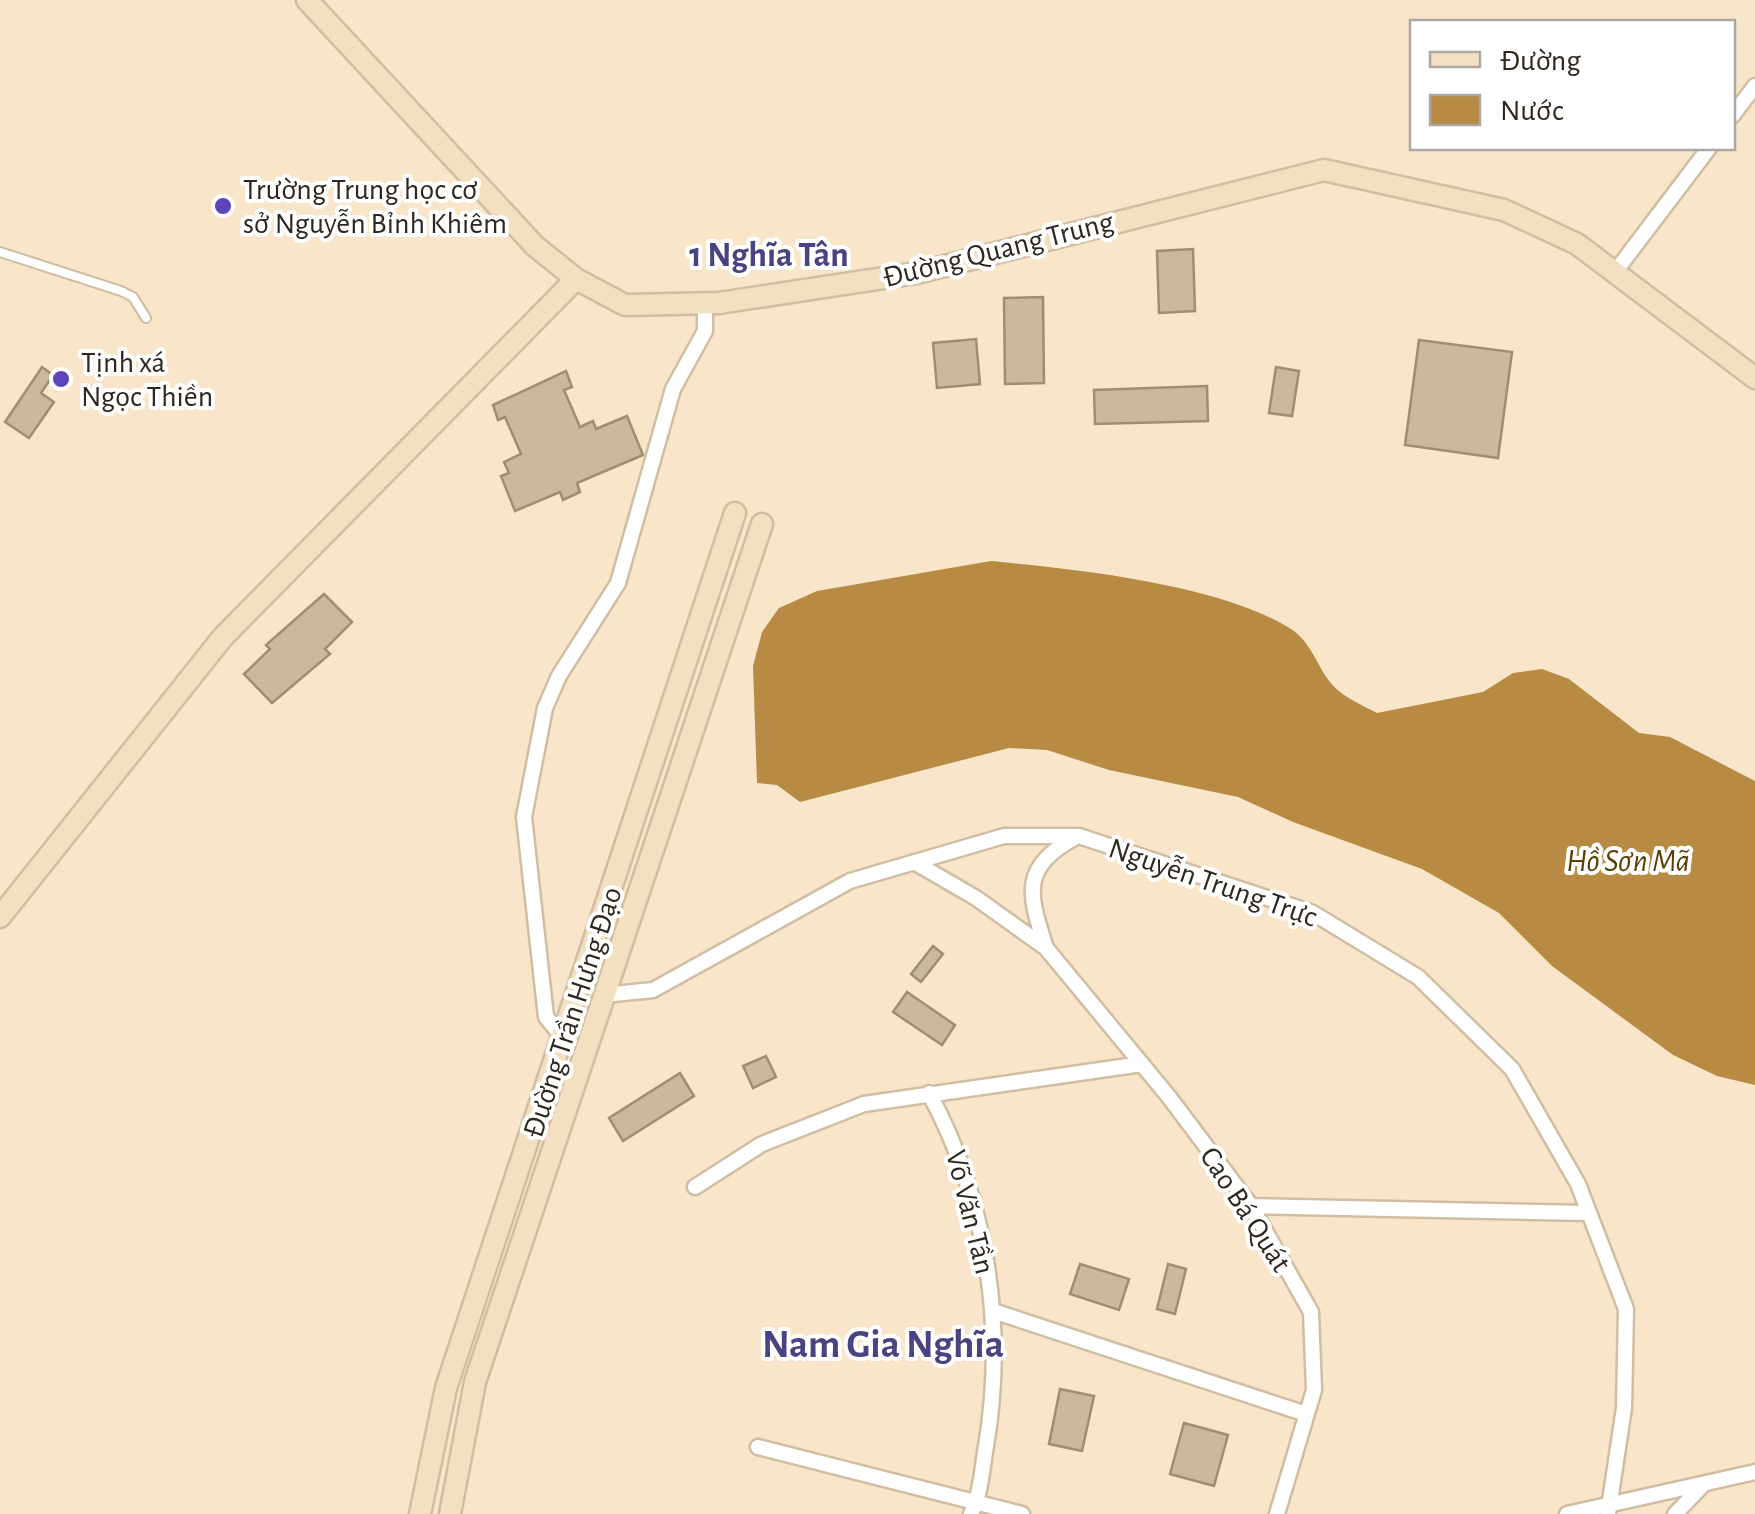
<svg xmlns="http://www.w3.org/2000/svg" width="1755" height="1514" viewBox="0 0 1755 1514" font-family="'Alegreya Sans',sans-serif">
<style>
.water{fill:#b78b44}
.building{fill:#cab89f;stroke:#9f8e75;stroke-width:2.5}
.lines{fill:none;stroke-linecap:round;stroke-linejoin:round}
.lane-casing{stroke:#d0bea4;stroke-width:12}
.street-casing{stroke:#d0bea4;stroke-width:19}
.secondary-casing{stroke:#d0bea4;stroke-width:25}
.lane{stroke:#fff;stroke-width:8}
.street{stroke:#fff;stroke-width:14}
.secondary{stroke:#f2e0c0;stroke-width:20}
.poi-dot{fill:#5c44bc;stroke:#fff;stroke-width:4}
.labels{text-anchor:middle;stroke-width:8;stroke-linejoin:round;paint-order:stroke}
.poi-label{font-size:30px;fill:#2e271d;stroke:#fff;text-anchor:start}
.street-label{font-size:30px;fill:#2e271d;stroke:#fff}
.water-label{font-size:32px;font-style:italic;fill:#5c3e02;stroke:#fff}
.quarter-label{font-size:35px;font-weight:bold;fill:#4a4381;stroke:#fff}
.district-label{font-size:40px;font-weight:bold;fill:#4a4381;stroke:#fff}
</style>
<rect width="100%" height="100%" fill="#f8e5ca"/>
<path class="water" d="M 991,561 C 1075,569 1220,584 1291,629 C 1310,642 1315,660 1327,678 C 1338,695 1360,704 1377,713 L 1483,692 L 1513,673 L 1542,669 L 1569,679 L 1639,733 L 1670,737 L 1755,781 L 1755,1085 L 1717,1076 L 1673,1055 L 1552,966 L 1499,913 L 1422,869 L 1293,822 L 1238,797 L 1109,770 L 1047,750 L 1009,748 L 800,802 L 777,785 L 757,783 L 753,666 L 762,632 L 779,608 L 817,591 Z"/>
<path class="building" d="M 1193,249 L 1195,311 L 1159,313 L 1157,251 Z
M 1043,297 L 1044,383 L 1005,384 L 1004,298 Z
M 976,339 L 980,384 L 937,388 L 933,343 Z
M 1419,340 L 1512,352 L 1498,458 L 1405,445 Z
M 42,367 L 53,375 L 41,393 L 54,402 L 29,438 L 5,422 Z
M 1276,367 L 1299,371 L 1292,416 L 1269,413 Z
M 566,371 L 572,387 L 564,390 L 580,427 L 593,421 L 596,429 L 627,416 L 643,455 L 577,483 L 580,492 L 563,500 L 560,492 L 515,511 L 501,476 L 509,473 L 504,462 L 521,454 L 505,417 L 498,420 L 493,405 Z
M 1207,386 L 1208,421 L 1095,424 L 1094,390 Z
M 324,594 L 352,622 L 325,649 L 330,654 L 272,703 L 244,674 L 270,649 L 266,645 Z
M 933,946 L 943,954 L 921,982 L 911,974 Z
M 907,992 L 955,1025 L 942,1045 L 893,1012 Z
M 766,1056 L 776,1077 L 753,1088 L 743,1066 Z
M 680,1073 L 694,1096 L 623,1141 L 609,1118 Z
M 1080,1264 L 1129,1279 L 1119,1310 L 1070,1294 Z
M 1168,1264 L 1186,1269 L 1175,1314 L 1157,1309 Z
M 1060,1389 L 1094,1396 L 1082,1451 L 1049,1444 Z
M 1184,1423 L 1228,1435 L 1214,1486 L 1170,1474 Z"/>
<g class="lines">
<defs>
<path id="lane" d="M 0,252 L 121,291 L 133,297 L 146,318"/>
<path id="street" d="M 1732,116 L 1755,86
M 1615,272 L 1709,148
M 914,862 L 976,898 L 1046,948 L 1169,1097 L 1251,1206 L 1311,1312 L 1314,1390 L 1277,1514
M 1046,948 C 1029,895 1019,868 1076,837
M 604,995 L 653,990 L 850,881 L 1004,836 L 1079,836 L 1313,913 L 1418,977 L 1512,1069 L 1578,1184 L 1626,1309 L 1624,1408 L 1608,1514
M 564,1039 L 546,1017 L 524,817 L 545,708 L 559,676 L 618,583 L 673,389 L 705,331 L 705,303
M 929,1093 C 987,1200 1006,1327 986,1446 C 982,1469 981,1493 971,1514
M 695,1187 L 762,1144 L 864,1104 L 1142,1064
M 1251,1206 L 1587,1213
M 993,1311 L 1306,1414
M 758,1447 L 1022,1514
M 1567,1514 L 1755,1472
M 1675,1514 L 1702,1486"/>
<path id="secondary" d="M 307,0 L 535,246 L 576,279 L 625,305 L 719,303 L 917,273 L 1324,170 L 1504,210 L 1577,244 L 1755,378
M 0,917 L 223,637 L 576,279
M 420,1514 L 446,1388 L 735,513
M 450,1514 L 475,1382 L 762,524"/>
</defs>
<use href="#lane" class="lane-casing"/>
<use href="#street" class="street-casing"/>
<use href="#secondary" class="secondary-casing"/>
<use href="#lane" class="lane"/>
<use href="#street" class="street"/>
<use href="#secondary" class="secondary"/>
</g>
<g class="poi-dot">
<circle cx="223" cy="206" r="10"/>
<circle cx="61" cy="379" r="10"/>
</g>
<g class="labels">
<g class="poi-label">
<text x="243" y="199">Trường Trung học cơ<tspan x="243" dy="34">sở Nguyễn Bỉnh Khiêm</tspan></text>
<text x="81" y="372">Tịnh xá<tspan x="81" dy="34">Ngọc Thiền</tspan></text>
</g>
<g class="street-label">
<text transform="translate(998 249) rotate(-14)" y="10">Đường Quang Trung</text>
<text transform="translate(1213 882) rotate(19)" y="10">Nguyễn Trung Trực</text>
<text transform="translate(572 1012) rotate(-72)" y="10">Đường Trần Hưng Đạo</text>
<text transform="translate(1246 1209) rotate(57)" y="10">Cao Bá Quát</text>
<text transform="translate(971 1212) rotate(76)" y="10">Võ Văn Tần</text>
</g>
<g class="water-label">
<text x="1628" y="871">Hồ Sơn Mã</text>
</g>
<g class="quarter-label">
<text x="769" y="266">1 Nghĩa Tân</text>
</g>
<g class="district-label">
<text x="883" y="1357">Nam Gia Nghĩa</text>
</g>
</g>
<rect x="1410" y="20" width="325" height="130" fill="#ffffff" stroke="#aba9a5" stroke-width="2.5"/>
<rect x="1430" y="52" width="50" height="15" fill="#f2e0c0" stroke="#aba9a5" stroke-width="2.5"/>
<text x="1500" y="70" font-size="30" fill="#2e271d">Đường</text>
<rect x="1430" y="95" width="50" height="30" fill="#b78b44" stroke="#aba9a5" stroke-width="2.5"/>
<text x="1500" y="120" font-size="30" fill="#2e271d">Nước</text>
</svg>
